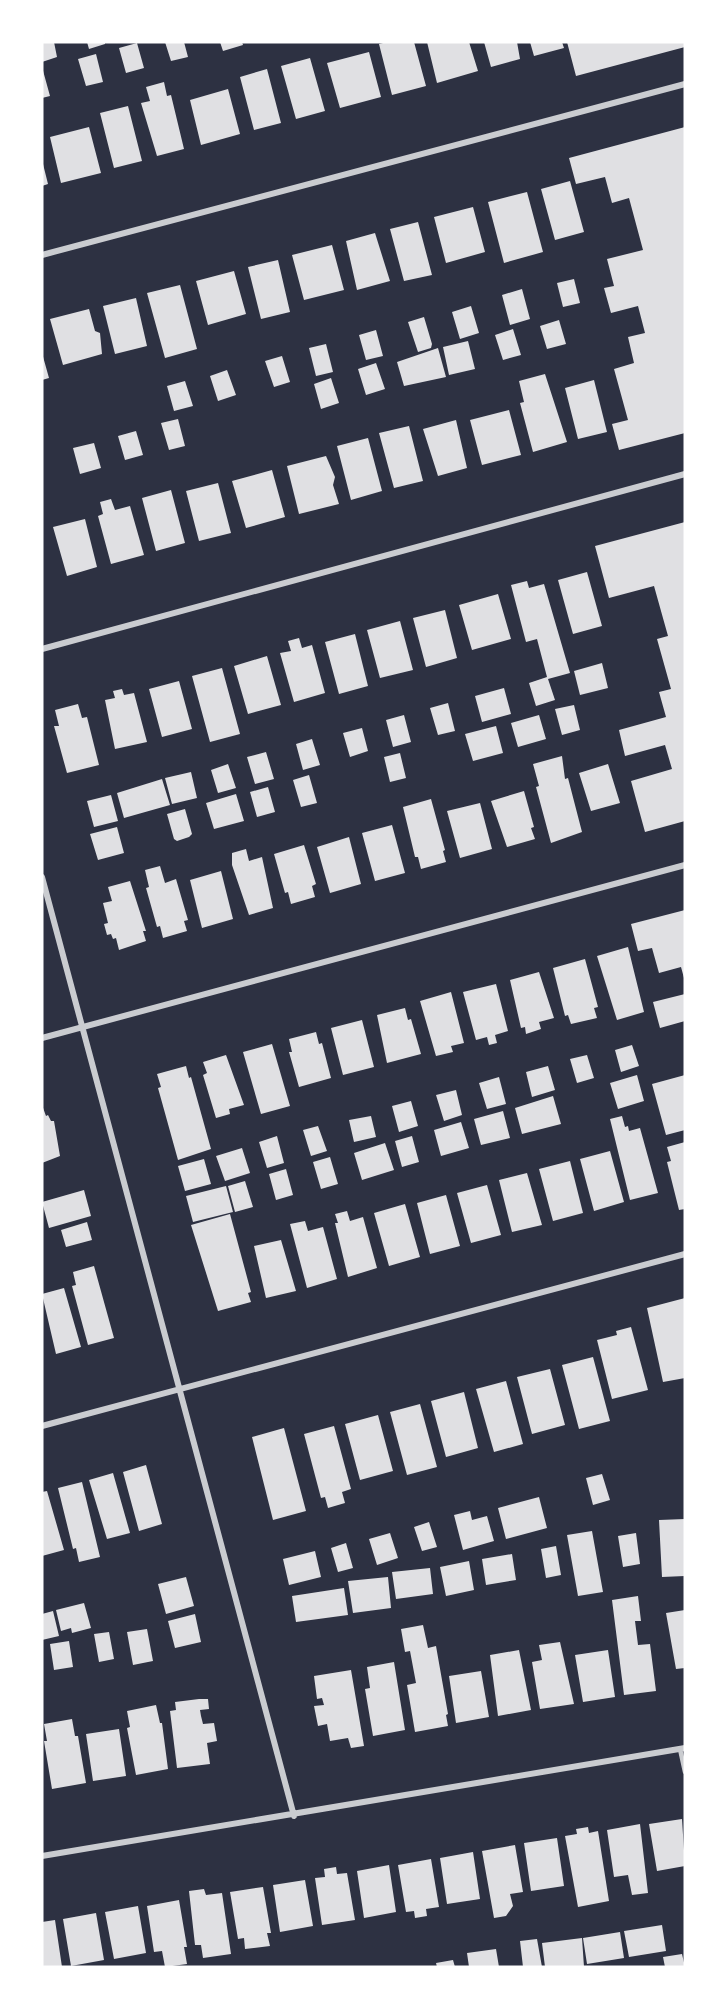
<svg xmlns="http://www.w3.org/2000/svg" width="727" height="2009" viewBox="0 0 727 2009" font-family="Roboto,sans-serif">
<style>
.building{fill:#e0e0e3}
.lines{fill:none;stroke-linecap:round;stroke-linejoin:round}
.service{stroke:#caccd0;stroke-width:4.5}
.minor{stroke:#caccd0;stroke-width:6}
</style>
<rect width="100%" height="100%" fill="#2d3142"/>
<path class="building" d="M 42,42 L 54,42 L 57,57 L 42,62 Z
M 87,42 L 105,42 L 105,44 L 89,49 Z
M 165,42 L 184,42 L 188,57 L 171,61 Z
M 220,42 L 242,42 L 243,45 L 223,51 Z
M 387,42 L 414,42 L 426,86 L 392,95 L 379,44 Z
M 427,42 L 469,42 L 478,71 L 437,83 Z
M 484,42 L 517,42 L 520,59 L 491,67 Z
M 530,42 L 562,42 L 564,48 L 534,56 Z
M 567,42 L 685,42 L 685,47 L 576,76 Z
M 137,43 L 144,68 L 126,73 L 119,48 Z
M 369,52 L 381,97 L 340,108 L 327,63 Z
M 96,54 L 103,82 L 86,86 L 78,59 Z
M 310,58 L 325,111 L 296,119 L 281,66 Z
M 42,67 L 50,96 L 42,98 Z
M 267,69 L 281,123 L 254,130 L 240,77 Z
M 164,82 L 167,96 L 171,95 L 184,149 L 157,156 L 141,103 L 150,101 L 146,87 Z
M 228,89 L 240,134 L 201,145 L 190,100 Z
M 128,106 L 142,161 L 114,168 L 100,113 Z
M 89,127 L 101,173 L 61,183 L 50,137 Z
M 685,127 L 685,433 L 619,450 L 612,424 L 628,420 L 614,369 L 634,363 L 628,337 L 645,333 L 638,306 L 611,313 L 604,288 L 614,286 L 607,259 L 643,250 L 629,198 L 612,203 L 605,177 L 576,184 L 569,158 Z
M 42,160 L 48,184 L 42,186 Z
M 570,181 L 584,232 L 555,240 L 541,189 Z
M 527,192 L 543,252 L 504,263 L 488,202 Z
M 473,207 L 485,252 L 446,263 L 434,217 Z
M 418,222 L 432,275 L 404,281 L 390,229 Z
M 375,233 L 390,281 L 357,290 L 346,241 Z
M 332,245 L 344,290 L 304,300 L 292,255 Z
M 278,260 L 290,312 L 261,319 L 248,267 Z
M 234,271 L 246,314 L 208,325 L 196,281 Z
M 574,279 L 580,303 L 563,307 L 557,283 Z
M 180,285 L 197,349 L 165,358 L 147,293 Z
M 522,289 L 530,319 L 510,325 L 502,295 Z
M 136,298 L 147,346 L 115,354 L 103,306 Z
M 471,306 L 479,333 L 460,339 L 452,312 Z
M 89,309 L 95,331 L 100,333 L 102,354 L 63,365 L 50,319 Z
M 424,317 L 432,344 L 431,348 L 418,352 L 408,322 Z
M 559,320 L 566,344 L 547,349 L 540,326 Z
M 513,329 L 521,355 L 503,360 L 495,335 Z
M 376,330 L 383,356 L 366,360 L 359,335 Z
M 468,341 L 475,369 L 449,375 L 443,347 Z
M 326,344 L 333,372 L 316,376 L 309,348 Z
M 438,348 L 446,377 L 404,386 L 397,362 Z
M 42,353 L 49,378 L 42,380 Z
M 282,356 L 290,382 L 274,387 L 265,361 Z
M 376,363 L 385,389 L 366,395 L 358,369 Z
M 227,370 L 236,395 L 218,401 L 210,376 Z
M 545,374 L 567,442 L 533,452 L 520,403 L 524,402 L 519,381 Z
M 331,378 L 339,403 L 321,409 L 314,384 Z
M 594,380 L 607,432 L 578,439 L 565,388 Z
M 185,381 L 193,406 L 174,411 L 167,386 Z
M 509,410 L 521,455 L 482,465 L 470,420 Z
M 178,419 L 185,446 L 169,450 L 161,423 Z
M 456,420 L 467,468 L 438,476 L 423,429 Z
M 409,426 L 423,481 L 394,488 L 379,433 Z
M 136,431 L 143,455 L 125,460 L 118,436 Z
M 368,438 L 382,491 L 351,500 L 337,446 Z
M 94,443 L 101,468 L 80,474 L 73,448 Z
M 326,456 L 335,477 L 333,485 L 339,504 L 299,514 L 287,466 Z
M 272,470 L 285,517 L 246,528 L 232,481 Z
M 218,483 L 231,533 L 199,541 L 186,491 Z
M 171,490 L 185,543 L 156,551 L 142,498 Z
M 111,499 L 115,510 L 130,506 L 144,555 L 111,564 L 98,516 L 103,514 L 100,502 Z
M 85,519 L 97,567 L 67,576 L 53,527 Z
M 685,522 L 685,821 L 645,832 L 631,781 L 672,769 L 665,745 L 625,756 L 619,730 L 666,717 L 659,692 L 671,689 L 657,639 L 668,636 L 654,586 L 609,598 L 595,546 Z
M 587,572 L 602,626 L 573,634 L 558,580 Z
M 527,581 L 529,588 L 544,584 L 570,673 L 548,679 L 555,700 L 536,706 L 529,683 L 547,677 L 537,639 L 526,642 L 511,585 Z
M 498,594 L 511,639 L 472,650 L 459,605 Z
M 445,610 L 457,658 L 426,667 L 413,618 Z
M 400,621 L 413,670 L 380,678 L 367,630 Z
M 355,634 L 368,686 L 339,694 L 325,642 Z
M 299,638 L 302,648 L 312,645 L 325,693 L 294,702 L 280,653 L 291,651 L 288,641 Z
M 267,656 L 281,705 L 248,714 L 234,666 Z
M 602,663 L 608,688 L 580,695 L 574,671 Z
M 222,668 L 240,734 L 210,742 L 192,676 Z
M 179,681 L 192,729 L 162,737 L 149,689 Z
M 504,688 L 511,714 L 482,722 L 475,696 Z
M 122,689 L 124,695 L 134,693 L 147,742 L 115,749 L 105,700 L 115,698 L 113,691 Z
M 448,703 L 455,731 L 438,735 L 430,708 Z
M 78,704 L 82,718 L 87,717 L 99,765 L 67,773 L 54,726 L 59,726 L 55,710 Z
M 574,705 L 580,730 L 562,735 L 555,709 Z
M 404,715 L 411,742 L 393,747 L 386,720 Z
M 539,715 L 546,739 L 518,747 L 511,723 Z
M 496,726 L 503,753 L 473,761 L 465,734 Z
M 362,728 L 368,751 L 350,757 L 343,733 Z
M 312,739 L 320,765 L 303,770 L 296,744 Z
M 266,752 L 274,779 L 255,784 L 247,757 Z
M 400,753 L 406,778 L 390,782 L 384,757 Z
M 562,756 L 565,779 L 568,778 L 582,832 L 551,843 L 536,787 L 539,786 L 533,764 Z
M 228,764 L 236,788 L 218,793 L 211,770 Z
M 608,764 L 620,803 L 591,811 L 579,773 Z
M 191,772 L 197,798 L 172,804 L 165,778 Z
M 309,775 L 317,803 L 301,807 L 293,780 Z
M 162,779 L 170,805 L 124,818 L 117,793 Z
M 268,787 L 275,812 L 257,817 L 250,792 Z
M 524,791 L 534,827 L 531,828 L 535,839 L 507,847 L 491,801 Z
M 236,794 L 244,821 L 214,829 L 206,803 Z
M 111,795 L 118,821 L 94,827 L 87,801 Z
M 431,799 L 445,850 L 443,851 L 446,862 L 421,869 L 418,857 L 415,857 L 403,807 Z
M 480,803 L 492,849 L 460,858 L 447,811 Z
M 185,809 L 192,834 L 189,837 L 177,841 L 174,839 L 167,814 Z
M 392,825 L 405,873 L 375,881 L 362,833 Z
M 117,827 L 124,853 L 98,860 L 90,834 Z
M 349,837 L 361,884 L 330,893 L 317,847 Z
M 304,845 L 316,884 L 312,886 L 315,897 L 291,904 L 288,892 L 285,893 L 274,854 Z
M 246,849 L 249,861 L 262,857 L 273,908 L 249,915 L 232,865 L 232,853 Z
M 160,866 L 165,883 L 176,879 L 188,920 L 184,921 L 187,931 L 163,938 L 160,926 L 157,927 L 146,888 L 149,887 L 145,870 Z
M 221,871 L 233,919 L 202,928 L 190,880 Z
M 130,881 L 146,931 L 143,931 L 146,941 L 119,950 L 116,938 L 113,939 L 111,934 L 107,935 L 104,924 L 108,923 L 103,903 L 112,901 L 108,887 Z
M 685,910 L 685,978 L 684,978 L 681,967 L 659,973 L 652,948 L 638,951 L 631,924 Z
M 628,947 L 644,1012 L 617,1020 L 597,956 Z
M 585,959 L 598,1007 L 594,1008 L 597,1018 L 571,1024 L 568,1015 L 565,1016 L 553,968 Z
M 539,972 L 554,1018 L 539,1022 L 541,1029 L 526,1034 L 525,1027 L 521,1028 L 510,980 Z
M 496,984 L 508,1031 L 495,1035 L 497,1043 L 489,1045 L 487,1037 L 476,1040 L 463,992 Z
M 451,992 L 464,1043 L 451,1046 L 453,1052 L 436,1056 L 420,1001 Z
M 685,994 L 685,1021 L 660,1028 L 653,1002 Z
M 405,1008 L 408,1020 L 411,1019 L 421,1054 L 387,1063 L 377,1015 Z
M 362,1020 L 374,1067 L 343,1075 L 331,1028 Z
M 316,1032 L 319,1044 L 322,1043 L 331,1078 L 299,1087 L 289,1052 L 292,1052 L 289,1039 Z
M 272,1044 L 290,1106 L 261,1114 L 243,1052 Z
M 632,1045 L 639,1066 L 621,1072 L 615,1050 Z
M 226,1055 L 244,1105 L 229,1109 L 230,1114 L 216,1118 L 203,1075 L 207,1073 L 203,1062 Z
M 587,1055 L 594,1078 L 577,1083 L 570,1059 Z
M 186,1066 L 189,1078 L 191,1077 L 211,1149 L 178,1160 L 158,1088 L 161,1087 L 157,1074 Z
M 548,1066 L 555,1090 L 532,1097 L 526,1072 Z
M 637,1075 L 644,1101 L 618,1109 L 610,1083 Z
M 685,1075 L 685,1130 L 666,1135 L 652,1084 Z
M 499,1077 L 506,1104 L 487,1109 L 479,1083 Z
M 456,1090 L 462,1115 L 444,1121 L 436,1095 Z
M 553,1096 L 561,1124 L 522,1134 L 515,1108 Z
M 411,1101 L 418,1126 L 399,1132 L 392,1106 Z
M 42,1105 L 46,1116 L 48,1115 L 51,1121 L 54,1121 L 60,1156 L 42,1163 Z
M 503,1111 L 510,1138 L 481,1145 L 474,1119 Z
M 371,1116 L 376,1137 L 354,1142 L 349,1120 Z
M 622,1116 L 625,1127 L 628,1126 L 629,1131 L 640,1128 L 658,1193 L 630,1200 L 610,1119 Z
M 461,1122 L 469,1148 L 441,1156 L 434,1130 Z
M 318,1126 L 327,1151 L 311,1156 L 303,1130 Z
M 277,1136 L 284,1163 L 267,1168 L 259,1142 Z
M 412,1136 L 419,1162 L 402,1167 L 395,1141 Z
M 685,1142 L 685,1209 L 679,1210 L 667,1162 L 671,1161 L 667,1147 Z
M 385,1143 L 394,1170 L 362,1180 L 354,1153 Z
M 242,1148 L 250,1173 L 225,1181 L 216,1156 Z
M 610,1151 L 624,1202 L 594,1211 L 580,1159 Z
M 330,1157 L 338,1184 L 321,1189 L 313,1162 Z
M 204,1159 L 211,1184 L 185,1191 L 178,1166 Z
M 570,1161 L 583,1213 L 553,1221 L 539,1169 Z
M 286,1169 L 293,1195 L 276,1200 L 269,1174 Z
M 527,1173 L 542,1225 L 512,1232 L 499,1180 Z
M 245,1181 L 253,1207 L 235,1212 L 228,1186 Z
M 487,1185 L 501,1235 L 471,1243 L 457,1193 Z
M 226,1186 L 233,1212 L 193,1222 L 186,1196 Z
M 84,1190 L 91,1216 L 49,1228 L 42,1202 Z
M 446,1195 L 460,1246 L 430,1254 L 417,1203 Z
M 405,1204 L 420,1257 L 389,1266 L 374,1213 Z
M 347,1211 L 350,1221 L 363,1217 L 377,1268 L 348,1277 L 335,1223 L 338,1223 L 335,1214 Z
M 230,1214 L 251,1292 L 248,1293 L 251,1302 L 218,1311 L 191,1225 Z
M 305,1221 L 308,1231 L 323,1227 L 337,1279 L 307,1288 L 290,1224 Z
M 87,1222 L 92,1240 L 66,1247 L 61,1230 Z
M 281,1240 L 296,1291 L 266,1298 L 254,1246 Z
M 94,1266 L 114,1338 L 88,1345 L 72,1286 L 76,1285 L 73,1272 Z
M 64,1288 L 81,1347 L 56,1354 L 42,1294 Z
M 685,1298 L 685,1378 L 663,1382 L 647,1308 Z
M 631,1327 L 648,1390 L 612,1399 L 597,1340 L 617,1335 L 616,1331 Z
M 593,1357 L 610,1421 L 579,1429 L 562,1365 Z
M 550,1369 L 565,1425 L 532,1434 L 517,1377 Z
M 506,1381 L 523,1444 L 494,1452 L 476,1389 Z
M 464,1392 L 478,1448 L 446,1457 L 431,1401 Z
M 420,1404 L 437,1467 L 407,1475 L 390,1412 Z
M 378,1415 L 393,1471 L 360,1480 L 345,1424 Z
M 334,1426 L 351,1489 L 342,1492 L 345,1503 L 328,1508 L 325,1497 L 321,1498 L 304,1434 Z
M 284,1428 L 306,1511 L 273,1520 L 252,1437 Z
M 146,1465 L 162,1524 L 139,1531 L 123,1472 Z
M 113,1473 L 130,1533 L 107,1539 L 89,1480 Z
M 602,1474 L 610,1500 L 593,1505 L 586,1478 Z
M 82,1482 L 100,1557 L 79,1562 L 76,1548 L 73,1549 L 58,1488 Z
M 47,1491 L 64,1550 L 42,1556 L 42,1492 Z
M 539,1497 L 547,1528 L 506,1539 L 498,1508 Z
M 470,1511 L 472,1520 L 487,1516 L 494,1541 L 463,1550 L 454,1515 Z
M 685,1519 L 685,1576 L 662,1577 L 659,1520 Z
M 429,1522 L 437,1547 L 422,1551 L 414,1527 Z
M 592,1531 L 603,1592 L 578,1596 L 567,1535 Z
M 390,1533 L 398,1558 L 377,1565 L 369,1539 Z
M 636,1533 L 640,1564 L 623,1567 L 618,1536 Z
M 346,1543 L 353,1568 L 338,1572 L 331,1548 Z
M 556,1546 L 561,1575 L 546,1578 L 541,1549 Z
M 315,1551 L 321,1577 L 289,1585 L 283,1559 Z
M 512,1554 L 516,1580 L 486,1585 L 482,1559 Z
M 469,1561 L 474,1590 L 446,1596 L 440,1567 Z
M 430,1568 L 433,1594 L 396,1599 L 392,1572 Z
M 186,1577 L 194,1606 L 166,1614 L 158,1584 Z
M 388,1577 L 391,1608 L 353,1613 L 348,1581 Z
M 344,1588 L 348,1615 L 296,1622 L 292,1596 Z
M 638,1596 L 641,1621 L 635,1621 L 638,1645 L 650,1644 L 656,1691 L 624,1695 L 612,1600 Z
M 84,1603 L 91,1628 L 72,1633 L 71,1628 L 61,1631 L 56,1610 Z
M 685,1610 L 685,1668 L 676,1669 L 666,1613 Z
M 53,1611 L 59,1636 L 42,1640 L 42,1614 Z
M 195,1614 L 201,1642 L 175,1648 L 168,1621 Z
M 423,1625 L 428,1648 L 436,1646 L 448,1714 L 446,1715 L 448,1726 L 415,1732 L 407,1685 L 416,1683 L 410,1651 L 405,1652 L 401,1629 Z
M 147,1629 L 153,1661 L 133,1665 L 127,1632 Z
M 109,1632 L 114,1659 L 99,1662 L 94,1634 Z
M 69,1641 L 73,1667 L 54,1670 L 50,1644 Z
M 560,1642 L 574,1704 L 540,1709 L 532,1662 L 542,1660 L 539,1645 Z
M 519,1650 L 531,1710 L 498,1716 L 490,1655 Z
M 608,1650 L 615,1697 L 583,1702 L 575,1655 Z
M 394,1662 L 405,1730 L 373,1736 L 365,1689 L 370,1688 L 367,1667 Z
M 351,1670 L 364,1746 L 351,1748 L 348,1738 L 330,1741 L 327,1724 L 318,1726 L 314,1706 L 324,1705 L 322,1698 L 317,1699 L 314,1676 Z
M 481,1671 L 489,1717 L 456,1723 L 449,1676 Z
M 199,1699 L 208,1699 L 209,1709 L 200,1710 L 201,1716 L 203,1724 L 214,1723 L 217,1741 L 207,1743 L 210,1764 L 177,1768 L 170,1711 L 176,1710 L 175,1702 Z
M 156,1705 L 160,1723 L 162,1723 L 168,1769 L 136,1775 L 127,1728 L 130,1727 L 127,1711 Z
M 72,1719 L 75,1736 L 78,1736 L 86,1783 L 52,1789 L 44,1741 L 47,1741 L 44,1724 Z
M 119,1729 L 126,1776 L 93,1781 L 86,1734 Z
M 682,1819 L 685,1866 L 657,1871 L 649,1824 Z
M 640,1824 L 648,1893 L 632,1895 L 628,1875 L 614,1877 L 607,1830 Z
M 588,1827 L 589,1833 L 598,1831 L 609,1901 L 578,1907 L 565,1836 L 577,1834 L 576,1829 Z
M 557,1838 L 564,1886 L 531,1891 L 524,1843 Z
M 515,1845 L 523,1892 L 510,1894 L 513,1906 L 506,1916 L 494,1918 L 482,1851 Z
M 473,1852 L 480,1899 L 447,1904 L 440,1858 Z
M 431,1859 L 439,1907 L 426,1909 L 427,1916 L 415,1918 L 414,1911 L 406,1912 L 398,1865 Z
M 389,1865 L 396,1912 L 364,1918 L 357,1871 Z
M 336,1867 L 337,1874 L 347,1873 L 355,1920 L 322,1925 L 315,1878 L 325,1877 L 324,1869 Z
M 305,1880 L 313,1926 L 280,1932 L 273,1885 Z
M 263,1887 L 271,1933 L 267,1933 L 270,1946 L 245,1949 L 244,1938 L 238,1939 L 230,1892 Z
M 204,1889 L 206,1895 L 222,1893 L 231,1954 L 203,1958 L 201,1945 L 195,1945 L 189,1891 Z
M 179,1900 L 187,1947 L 184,1947 L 187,1964 L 165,1967 L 162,1951 L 154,1952 L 147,1906 Z
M 138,1906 L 146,1953 L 114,1959 L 105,1912 Z
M 96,1913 L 104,1960 L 71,1966 L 63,1919 Z
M 55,1920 L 62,1967 L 42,1967 L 42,1922 Z
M 662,1925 L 666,1951 L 629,1957 L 624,1931 Z
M 620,1932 L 624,1958 L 587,1964 L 583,1938 Z
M 582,1938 L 584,1967 L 545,1967 L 542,1943 Z
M 537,1939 L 542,1967 L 523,1967 L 520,1941 Z
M 496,1949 L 499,1967 L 469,1967 L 467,1953 Z
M 682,1954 L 685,1967 L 665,1967 L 663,1957 Z
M 453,1960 L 455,1967 L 437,1967 L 436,1963 Z"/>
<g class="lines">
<path class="service" d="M 680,1749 L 685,1772"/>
<path class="minor" d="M 42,255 L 685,84
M 42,649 L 685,474
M 42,877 L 294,1816
M 42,1038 L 685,865
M 42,1426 L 685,1254
M 42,1856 L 685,1748"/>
</g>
<rect width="727" height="2009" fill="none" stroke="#ffffff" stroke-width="87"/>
</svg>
